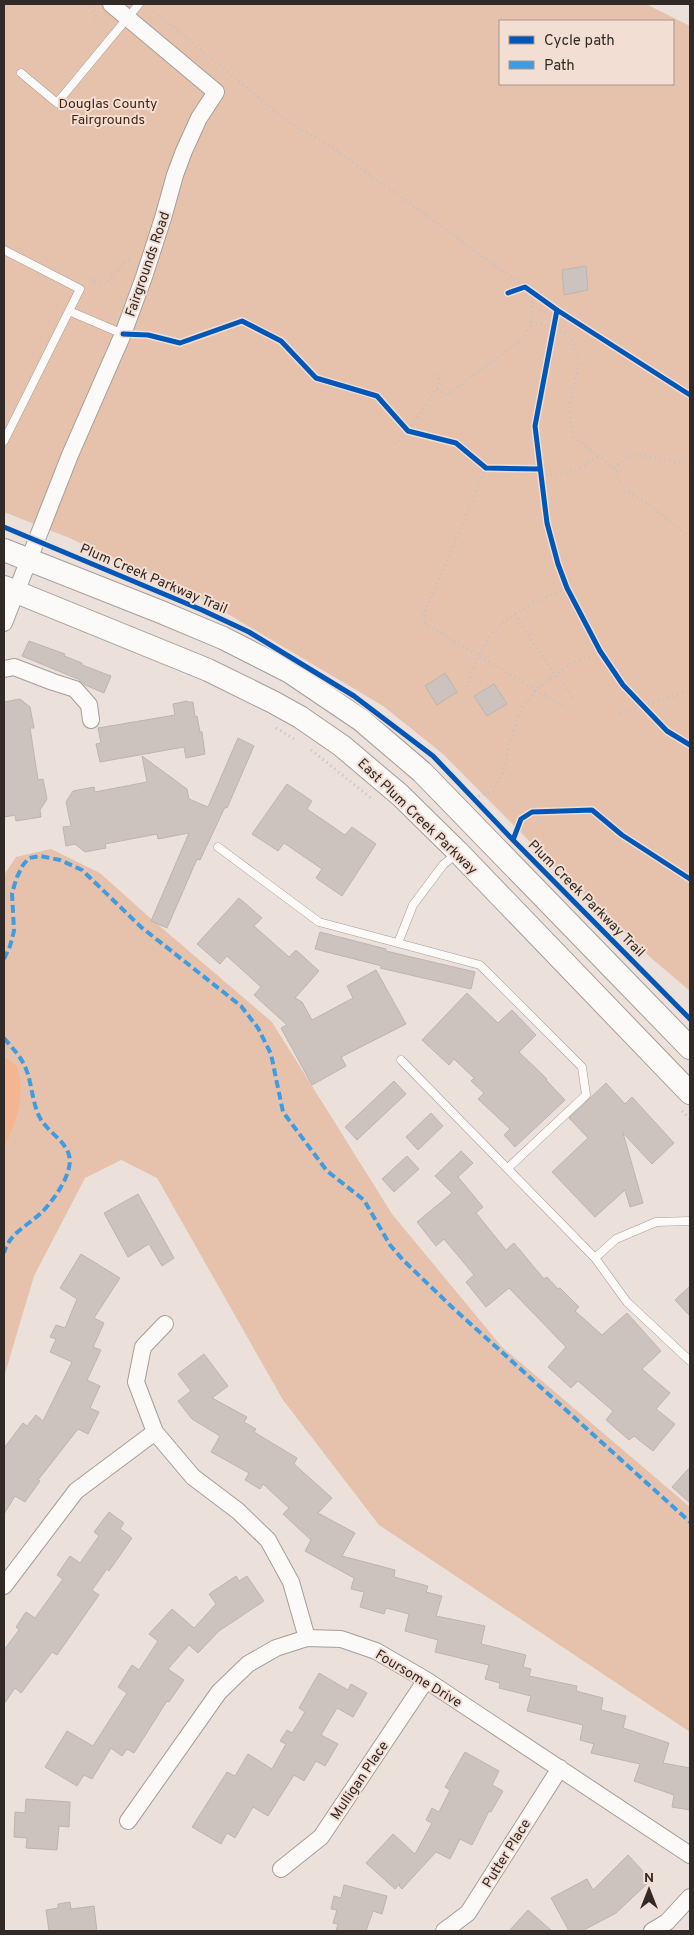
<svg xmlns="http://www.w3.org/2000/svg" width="694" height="1935" viewBox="0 0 694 1935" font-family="Overpass,sans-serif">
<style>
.green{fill:#e6c2ad;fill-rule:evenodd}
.water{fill:#f4b690}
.building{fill:#ccc3be;stroke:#beb5b0}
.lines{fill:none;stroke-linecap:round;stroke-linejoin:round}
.lane-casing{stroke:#a59d99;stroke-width:9}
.street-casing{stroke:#a59d99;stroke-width:18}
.secondary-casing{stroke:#a59d99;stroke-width:24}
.path{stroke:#c5c2c0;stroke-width:3;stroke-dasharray:1 4;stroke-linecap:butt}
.lane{stroke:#fcfaf9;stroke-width:8}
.street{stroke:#fcfaf9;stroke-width:16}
.secondary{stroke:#fcfaf9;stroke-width:22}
.quiet{stroke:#3e9ce0;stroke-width:4;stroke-dasharray:8 4;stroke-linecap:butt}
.cycleway-casing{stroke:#f2ded3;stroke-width:8}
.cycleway{stroke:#0057b8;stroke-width:5}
.labels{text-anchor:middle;stroke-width:4;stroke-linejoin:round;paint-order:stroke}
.park-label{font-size:14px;fill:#482711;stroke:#f2ded3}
.street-label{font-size:14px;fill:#322a26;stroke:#f2ded3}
</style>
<rect width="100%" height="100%" fill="#ebe0da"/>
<path class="green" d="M 4,4 L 646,4 L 690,26 L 690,991 L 650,957 L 543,855 L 443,754 L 383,706 L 194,594 L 67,537 L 4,512 ZM 500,21 L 673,21 L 673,84 L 500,84 Z
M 51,849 L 100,873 L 149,917 L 272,1022 L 392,1214 L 502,1347 L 690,1507 L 690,1732 L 379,1525 L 283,1400 L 157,1178 L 121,1160 L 85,1178 L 34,1276 L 4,1377 L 4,875 L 16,857 Z"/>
<path class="water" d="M 4,1058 L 8,1059 L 17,1066 C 26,1094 17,1122 4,1147 Z"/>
<path class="building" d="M 586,266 L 588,290 L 564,295 L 562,270 Z
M 29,641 L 65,654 L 64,656 L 82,663 L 82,665 L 111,676 L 104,693 L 85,685 L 78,679 L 22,656 Z
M 445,673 L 457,692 L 437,705 L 425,686 Z
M 494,684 L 507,704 L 487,716 L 474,696 Z
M 20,699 L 30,707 L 34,728 L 30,728 L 38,780 L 43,779 L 47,799 L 40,810 L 41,817 L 16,821 L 15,815 L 4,817 L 4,702 Z
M 187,701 L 188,702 L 193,702 L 195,717 L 197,716 L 200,732 L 202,732 L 205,754 L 186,758 L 184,747 L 100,762 L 96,744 L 101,743 L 98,728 L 175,715 L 173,704 Z
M 238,738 L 254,746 L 227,808 L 225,807 L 200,860 L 197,859 L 167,928 L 151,921 L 189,833 L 158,839 L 157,834 L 105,844 L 106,848 L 85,852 L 75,844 L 66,846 L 63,827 L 71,826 L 66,802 L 73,791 L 94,787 L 95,792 L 147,782 L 142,756 L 187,789 L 189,799 L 208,807 Z
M 287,784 L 312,801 L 307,809 L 345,835 L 352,827 L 376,844 L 342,896 L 316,878 L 322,869 L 284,843 L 278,851 L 252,834 Z
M 239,898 L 262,918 L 254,926 L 289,957 L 296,950 L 319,971 L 295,998 L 302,1002 L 312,1020 L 353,998 L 347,986 L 376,970 L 406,1024 L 341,1057 L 346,1066 L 312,1085 L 281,1028 L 287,1025 L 254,995 L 261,987 L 227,956 L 220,964 L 197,944 Z
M 320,932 L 386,949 L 386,951 L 475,972 L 471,989 L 380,968 L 382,966 L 315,949 Z
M 467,993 L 498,1023 L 512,1010 L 536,1035 L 519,1052 L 547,1079 L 546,1080 L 565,1100 L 515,1147 L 504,1135 L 510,1129 L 478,1099 L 484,1093 L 471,1081 L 474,1078 L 454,1059 L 449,1065 L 422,1040 Z
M 394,1081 L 406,1094 L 357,1140 L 345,1127 Z
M 606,1083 L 625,1104 L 632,1097 L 674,1143 L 652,1164 L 623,1133 L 643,1203 L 630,1207 L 625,1190 L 595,1217 L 552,1172 L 588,1138 L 569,1118 Z
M 431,1113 L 443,1126 L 418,1150 L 406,1137 Z
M 461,1151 L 473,1163 L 458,1177 L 483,1207 L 476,1213 L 506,1250 L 514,1243 L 544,1279 L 547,1277 L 558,1289 L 560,1288 L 579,1307 L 575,1311 L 602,1335 L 627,1313 L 661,1351 L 642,1369 L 670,1393 L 656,1409 L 675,1424 L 653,1451 L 634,1436 L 629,1440 L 606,1420 L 613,1411 L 578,1381 L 571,1388 L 548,1367 L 566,1347 L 509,1288 L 486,1307 L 466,1282 L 474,1275 L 444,1239 L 436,1246 L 417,1222 L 452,1193 L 435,1176 Z
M 407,1156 L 419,1169 L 394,1192 L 382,1179 Z
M 138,1194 L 174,1258 L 162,1266 L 149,1244 L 128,1257 L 104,1213 Z
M 81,1254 L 120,1278 L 94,1318 L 104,1323 L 93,1347 L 101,1350 L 87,1380 L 100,1386 L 90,1408 L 99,1412 L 88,1434 L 78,1429 L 38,1480 L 40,1481 L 25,1502 L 15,1496 L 4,1514 L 4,1448 L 23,1423 L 27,1426 L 36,1415 L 43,1421 L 72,1362 L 50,1352 L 56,1339 L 50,1337 L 56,1325 L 65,1328 L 77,1299 L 60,1288 Z
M 690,1286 L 690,1316 L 675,1300 Z
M 204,1354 L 228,1386 L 212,1398 L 247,1417 L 244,1422 L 256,1429 L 254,1432 L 297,1458 L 294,1464 L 332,1498 L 318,1513 L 355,1533 L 342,1556 L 395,1570 L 394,1577 L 428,1586 L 426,1592 L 442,1596 L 436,1616 L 485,1626 L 481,1644 L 526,1655 L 523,1667 L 531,1669 L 529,1676 L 577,1686 L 576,1691 L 603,1698 L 601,1710 L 626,1716 L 623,1728 L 669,1743 L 663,1763 L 690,1768 L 690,1810 L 672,1807 L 674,1795 L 634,1781 L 640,1764 L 591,1753 L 594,1744 L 580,1740 L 583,1725 L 527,1711 L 531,1696 L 499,1688 L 500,1683 L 485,1679 L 489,1665 L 435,1652 L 438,1640 L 405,1631 L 409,1614 L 386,1608 L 384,1614 L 360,1607 L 364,1592 L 351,1589 L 354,1578 L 305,1551 L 311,1540 L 283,1514 L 289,1508 L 263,1484 L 260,1489 L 245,1480 L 249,1473 L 211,1452 L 220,1436 L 192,1419 L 178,1401 L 191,1391 L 178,1374 Z
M 690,1467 L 690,1503 L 672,1487 Z
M 109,1512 L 124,1523 L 120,1529 L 132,1538 L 109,1571 L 107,1569 L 92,1590 L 99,1595 L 57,1655 L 52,1652 L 21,1693 L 15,1688 L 4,1704 L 4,1650 L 19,1630 L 16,1627 L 26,1612 L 35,1618 L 63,1579 L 57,1575 L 70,1556 L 80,1563 L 99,1536 L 94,1532 Z
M 236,1576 L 239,1581 L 247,1576 L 264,1601 L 219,1631 L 198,1653 L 189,1645 L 168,1669 L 184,1680 L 169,1702 L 167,1701 L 134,1753 L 127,1749 L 122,1756 L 111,1748 L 92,1779 L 84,1775 L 77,1786 L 45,1767 L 67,1731 L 93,1746 L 127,1693 L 118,1687 L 132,1665 L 139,1670 L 158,1641 L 149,1634 L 172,1609 L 194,1628 L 216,1604 L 209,1594 Z
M 319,1673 L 348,1690 L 351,1684 L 367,1693 L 353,1717 L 337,1708 L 321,1735 L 338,1744 L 325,1766 L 316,1761 L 304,1781 L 294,1775 L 268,1816 L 253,1807 L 235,1838 L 227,1833 L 221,1844 L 192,1827 L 227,1772 L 235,1776 L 248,1754 L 272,1769 L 286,1744 L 280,1741 L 287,1730 L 292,1733 L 305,1712 L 299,1708 Z
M 465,1752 L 499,1771 L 492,1785 L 503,1791 L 491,1812 L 489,1811 L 472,1845 L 460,1839 L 450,1859 L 436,1852 L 402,1889 L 399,1886 L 400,1883 L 395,1889 L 366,1863 L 393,1834 L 415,1854 L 432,1823 L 426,1820 L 432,1808 L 439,1812 L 450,1790 L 445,1787 Z
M 26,1799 L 70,1802 L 69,1827 L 59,1826 L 57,1850 L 26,1848 L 27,1838 L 14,1837 L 15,1812 L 25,1813 Z
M 628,1855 L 651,1880 L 616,1913 L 582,1931 L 569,1931 L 551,1898 L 587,1879 L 593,1890 Z
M 344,1885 L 387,1896 L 382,1914 L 373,1911 L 366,1931 L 336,1931 L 338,1924 L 333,1923 L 337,1910 L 331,1909 L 334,1896 L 341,1898 Z
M 70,1902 L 71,1909 L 94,1906 L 97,1931 L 49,1931 L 46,1910 L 58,1908 L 58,1904 Z
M 528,1910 L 552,1931 L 509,1931 Z"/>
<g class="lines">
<defs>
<path id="lane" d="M 21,73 L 57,103 L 139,4
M 4,250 L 80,289 L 4,441
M 69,311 L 123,334
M 218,847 L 319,922 L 480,965 L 582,1067 L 586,1095 L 508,1168
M 398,943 L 413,905 L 443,865 L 456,854
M 401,1060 L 595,1258 L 627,1302 L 690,1361
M 595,1258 L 616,1239 L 656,1222 L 690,1221"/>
<path id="street" d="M 4,623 L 70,455 L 123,334 L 144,277 L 163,218 L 175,175 L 184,151 L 199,118 L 216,92 L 111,4
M 4,669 L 14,667 L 53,682 L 75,689 L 89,705 L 91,720
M 165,1324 L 143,1347 L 136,1382 L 155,1432 L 193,1477 L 238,1511 L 268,1540 L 291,1582 L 307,1638
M 4,1586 L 76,1491 L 155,1432
M 128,1821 L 219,1692 L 248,1664 L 276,1648 L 307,1638 L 341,1639 L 376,1651 L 426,1680 L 690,1855
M 281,1869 L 321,1837 L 426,1680
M 444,1931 L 468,1913 L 560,1768
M 652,1931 L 667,1922 L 690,1897"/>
<path id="secondary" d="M 4,550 L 161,612 L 223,638 L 290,672 L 361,720 L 422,772 L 690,1048
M 4,587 L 208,670 L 273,702 L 300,717 L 342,746 L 400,795 L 458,852 L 690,1093"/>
</defs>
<use href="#lane" class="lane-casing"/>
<use href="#street" class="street-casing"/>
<use href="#secondary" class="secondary-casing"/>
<path class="path" d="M 86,4 C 95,11 98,17 95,29
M 154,11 L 291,124 L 332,147 L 525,287
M 85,277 L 103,284 L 107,283 L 125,262 L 128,260 L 131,261
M 531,324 L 542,324 L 567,334 L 576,348 L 579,363 L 570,402 L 570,421 L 574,437 L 614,468 L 624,490 L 643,500 L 687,535 L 690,536
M 437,389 L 447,395 L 524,338 L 531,324 L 532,291
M 395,444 L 408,431 L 440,384 L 437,372
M 486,468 L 421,621 L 566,708
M 614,468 L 627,457 L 638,455 L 690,465
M 541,475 C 567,476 577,470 599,456
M 515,614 L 534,645 L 574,699
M 466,687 C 473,669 480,650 492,634 C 508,613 543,599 567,588
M 620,713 L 690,691
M 276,728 L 296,740
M 311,750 L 371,798
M 474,798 L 494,791 L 504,770 L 510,741 L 521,709 L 536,690 L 572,663 L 600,651
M 682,1111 L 690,1119"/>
<use href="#lane" class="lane"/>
<use href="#street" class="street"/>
<use href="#secondary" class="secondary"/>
<path class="quiet" d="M 4,959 L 10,946 L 14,931 L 12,893 L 17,877 L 23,865 L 29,858 L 40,856 L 60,860 L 82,870 L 141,927 L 241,1006 L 258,1028 L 271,1054 L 283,1112 L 327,1171 L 364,1200 L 390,1245 L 403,1260 L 453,1308 L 690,1522
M 4,1038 C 12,1048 21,1056 26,1069 C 32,1084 32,1101 39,1116 C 46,1131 65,1140 69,1155 C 74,1172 54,1200 42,1212 C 29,1225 9,1233 4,1253"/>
<defs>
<path id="cycleway" d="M 508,293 L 525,287 L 557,310 L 690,395
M 557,310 L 535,426 L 547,523 L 558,564 L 567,588 L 600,651 L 623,685 L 667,731 L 690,745
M 123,334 L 148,335 L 180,343 L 242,321 L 281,341 L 316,378 L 377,396 L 408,431 L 456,443 L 486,468 L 540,469
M 4,527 L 202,610 L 249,632 L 354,696 L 433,756 L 513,840 L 690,1019
M 513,840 L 521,819 L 532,812 L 592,810 L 622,835 L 690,879"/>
</defs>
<use href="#cycleway" class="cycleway-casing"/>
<use href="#cycleway" class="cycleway"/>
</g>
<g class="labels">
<g class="park-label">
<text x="108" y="108">Douglas County<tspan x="108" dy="16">Fairgrounds</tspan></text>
</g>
<g class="street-label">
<text transform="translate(147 264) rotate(-71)" y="5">Fairgrounds Road</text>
<text transform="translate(154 578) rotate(23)" y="5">Plum Creek Parkway Trail</text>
<text transform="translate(418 816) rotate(44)" y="5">East Plum Creek Parkway</text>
<text transform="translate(587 898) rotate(45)" y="5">Plum Creek Parkway Trail</text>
<text transform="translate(419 1678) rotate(31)" y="5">Foursome Drive</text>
<text transform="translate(359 1780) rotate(-56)" y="5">Mulligan Place</text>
<text transform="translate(506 1853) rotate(-58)" y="5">Putter Place</text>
</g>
</g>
<rect width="694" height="1935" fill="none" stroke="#322a26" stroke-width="10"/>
<rect x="499" y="20" width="175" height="65" fill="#f2ded3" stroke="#a5968e"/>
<rect x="509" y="36" width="25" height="8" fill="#0057b8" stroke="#a5968e"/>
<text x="544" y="45" font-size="15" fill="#322a26">Cycle path</text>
<rect x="509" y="61" width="25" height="8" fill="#3e9ce0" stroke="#a5968e"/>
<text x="544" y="70" font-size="15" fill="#322a26">Path</text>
<g transform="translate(649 1890)" stroke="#f2ded3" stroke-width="4" paint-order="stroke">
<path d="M0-4L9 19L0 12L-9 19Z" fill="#322a26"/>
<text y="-8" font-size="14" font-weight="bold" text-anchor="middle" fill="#322a26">N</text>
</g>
</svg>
